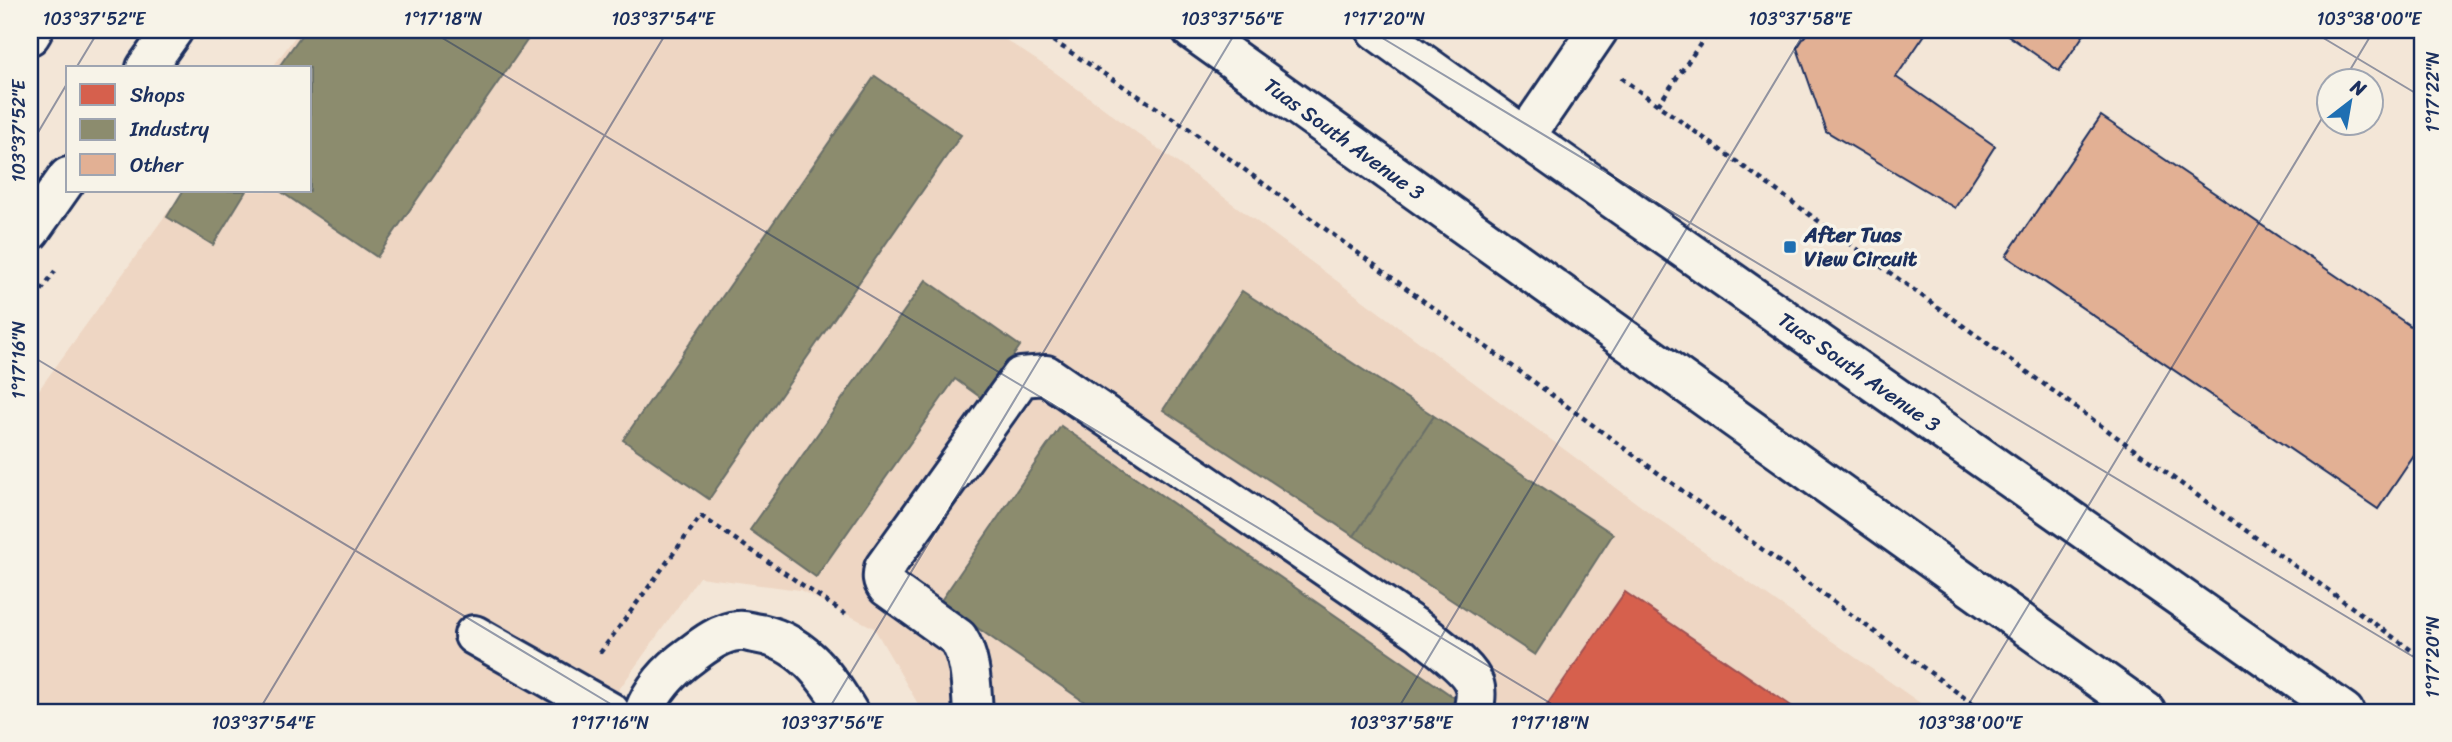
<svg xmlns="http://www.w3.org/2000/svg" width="2452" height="742" viewBox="0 0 2452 742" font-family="Sriracha,sans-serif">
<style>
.built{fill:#eed6c3}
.shops{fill:#d6604d;stroke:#9e5152;stroke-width:2}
.industry{fill:#8c8c6e;stroke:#6a7069;stroke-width:2}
.building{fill:#e2b094;stroke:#1b2f5e;stroke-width:2}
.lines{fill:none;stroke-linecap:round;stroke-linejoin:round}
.minor-casing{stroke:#1b2f5e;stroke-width:44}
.path{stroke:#1b2f5e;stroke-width:4.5;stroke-dasharray:5 5;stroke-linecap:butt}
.minor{stroke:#f7f3e8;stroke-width:38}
.ticks{fill:none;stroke:#1b2f5e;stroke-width:2;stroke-opacity:0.45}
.poi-dot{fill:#1f6fb2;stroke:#f7f3e8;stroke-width:2.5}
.labels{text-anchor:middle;stroke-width:7;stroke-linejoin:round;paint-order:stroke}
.street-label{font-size:21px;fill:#1b2f5e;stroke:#f7f3e8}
.poi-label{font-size:21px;font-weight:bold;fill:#1b2f5e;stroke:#f7f3e8;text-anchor:start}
.neatline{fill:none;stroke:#1b2f5e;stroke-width:2.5}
.ticks-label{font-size:18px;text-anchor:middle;fill:#1b2f5e}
</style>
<rect width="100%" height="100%" fill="#f3e6d7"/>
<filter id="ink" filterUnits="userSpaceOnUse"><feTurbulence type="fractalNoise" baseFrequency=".0143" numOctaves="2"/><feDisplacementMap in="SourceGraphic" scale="14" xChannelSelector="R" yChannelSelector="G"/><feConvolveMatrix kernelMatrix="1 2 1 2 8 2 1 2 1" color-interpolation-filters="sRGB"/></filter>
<g filter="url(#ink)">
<path class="built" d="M 300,30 L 991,30 L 1056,73 L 1661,521 L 1933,712 L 919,712 L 918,704 L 874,628 L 800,590 L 699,577 L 603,712 L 30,712 L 30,402 L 183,191 L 310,191 L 310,68 L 272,68 Z"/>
<path class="shops" d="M 1625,592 L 1800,712 L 1542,712 Z"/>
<path class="industry" d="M 305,30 L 515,30 L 528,39 L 377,257 L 280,191 L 310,191 L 310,68 L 278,68 Z
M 875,76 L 961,135 L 709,499 L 623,440 Z
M 183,191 L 246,191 L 213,245 L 167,217 Z
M 926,280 L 1020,346 L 983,399 L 955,379 L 816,577 L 750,530 Z
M 1242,291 L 1434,416 L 1354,536 L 1163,410 Z
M 1434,416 L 1613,534 L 1535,655 L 1354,536 Z
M 1061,426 L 1465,705 L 1460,712 L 1099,712 L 940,602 Z"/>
<path class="building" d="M 1809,30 L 1928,30 L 1896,77 L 1995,146 L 1955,208 L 1826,131 L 1797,48 Z
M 2008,30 L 2087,30 L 2059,71 L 2005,33 Z
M 2101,116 L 2422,334 L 2422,444 L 2378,509 L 2006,256 Z"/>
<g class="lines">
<defs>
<path id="minor" d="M 1192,30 L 2146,712
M 1376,30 L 1525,137 L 2344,712
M 30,35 L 33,30
M 146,68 L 173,30
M 1525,137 L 1598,30
M 30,231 L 68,177
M 474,635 L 610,712
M 644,712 C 653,688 670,670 691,655 C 704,645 721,632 738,631 C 743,630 749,632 754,633 C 800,639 826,675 848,712
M 973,712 C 971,687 972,660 958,638 L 887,587 C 882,581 882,576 884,568 L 1021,377 L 1046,375 L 1421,632 C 1434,644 1469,667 1474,684 C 1477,692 1475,704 1473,712"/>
</defs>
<use href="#minor" class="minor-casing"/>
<path class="path" d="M 1036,30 L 1185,126 L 1984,712
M 220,40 L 228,30
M 1621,78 L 2422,658
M 1658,105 L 1710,30
M 30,307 L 55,271
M 600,653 L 701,516 L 848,616"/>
<use href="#minor" class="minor"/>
</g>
</g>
<path class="ticks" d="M 429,30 L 1565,712M 1369,30 L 2422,662M 2310,30 L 2422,97M 76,68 L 99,30M 2344,80 L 2374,30M 30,146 L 68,82M 30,355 L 624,712M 258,712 L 668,30M 827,712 L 1237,30M 1396,712 L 1806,30M 1964,712 L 2330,105"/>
<rect class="poi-dot" x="1783" y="240" width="14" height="14" rx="3.5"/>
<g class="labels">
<g class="street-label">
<text transform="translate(1344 139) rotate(36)" y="7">Tuas South Avenue 3</text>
<text transform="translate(1859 372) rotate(35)" y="7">Tuas South Avenue 3</text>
</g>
<g class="poi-label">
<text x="1804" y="242">After Tuas<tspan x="1804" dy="24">View Circuit</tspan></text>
</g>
</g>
<rect width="2452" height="742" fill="none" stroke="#f7f3e8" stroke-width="77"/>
<rect x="66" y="66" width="245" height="126" fill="#f7f3e8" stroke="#9fa5b1" stroke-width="2"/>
<rect x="80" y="84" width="35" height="21" fill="#d6604d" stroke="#9fa5b1" stroke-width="2"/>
<text x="130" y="102" font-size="21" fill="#1b2f5e">Shops</text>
<rect x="80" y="119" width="35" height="21" fill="#8c8c6e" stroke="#9fa5b1" stroke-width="2"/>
<text x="130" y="136" font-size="21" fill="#1b2f5e">Industry</text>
<rect x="80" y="154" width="35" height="21" fill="#e2b094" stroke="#9fa5b1" stroke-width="2"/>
<text x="130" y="172" font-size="21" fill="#1b2f5e">Other</text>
<g transform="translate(2350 102) rotate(31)"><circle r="33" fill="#f7f3e8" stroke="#9fa5b1" stroke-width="2"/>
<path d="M0-5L12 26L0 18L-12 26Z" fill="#1f6fb2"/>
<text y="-10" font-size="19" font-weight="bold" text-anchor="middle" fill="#1b2f5e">N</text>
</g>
<rect x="38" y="38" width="2376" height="666" class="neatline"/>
<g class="ticks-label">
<text x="94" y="25">103°37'52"E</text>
<text x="443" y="25">1°17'18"N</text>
<text x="663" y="25">103°37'54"E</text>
<text x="1232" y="25">103°37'56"E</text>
<text x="1384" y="25">1°17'20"N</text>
<text x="1800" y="25">103°37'58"E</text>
<text x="2369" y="25">103°38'00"E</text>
<text transform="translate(2433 92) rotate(-90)" y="6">1°17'22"N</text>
<text transform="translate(19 131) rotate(-90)" y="6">103°37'52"E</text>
<text transform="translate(19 360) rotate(-90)" y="6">1°17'16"N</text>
<text transform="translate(2433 657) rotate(-90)" y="6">1°17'20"N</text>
<text x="263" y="729">103°37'54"E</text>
<text x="610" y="729">1°17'16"N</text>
<text x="832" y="729">103°37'56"E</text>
<text x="1401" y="729">103°37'58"E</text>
<text x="1550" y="729">1°17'18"N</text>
<text x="1970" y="729">103°38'00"E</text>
</g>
</svg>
